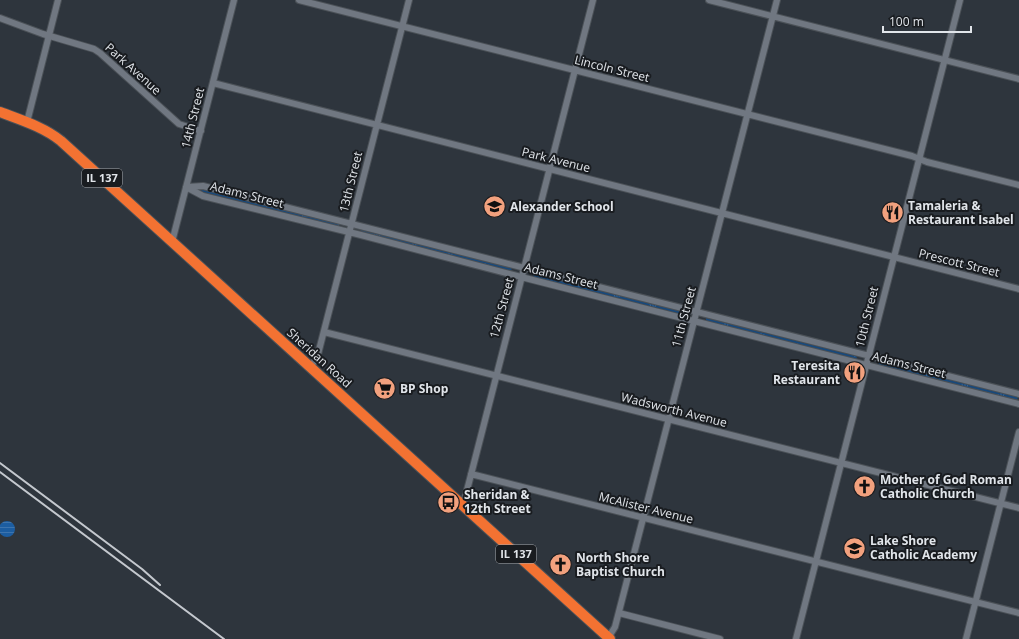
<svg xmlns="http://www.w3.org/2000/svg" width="1019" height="639" viewBox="0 0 1019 639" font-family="'Open Sans',sans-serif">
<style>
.grass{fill:url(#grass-tufts)}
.water{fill:url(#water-rules)}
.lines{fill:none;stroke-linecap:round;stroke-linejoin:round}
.minor-casing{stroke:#4b5157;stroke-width:8}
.highway-casing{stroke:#4b5157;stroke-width:12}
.minor{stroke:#707781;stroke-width:6}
.highway{stroke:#f37232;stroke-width:10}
.rail{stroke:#c4c8ce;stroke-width:2}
.labels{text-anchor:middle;stroke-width:4;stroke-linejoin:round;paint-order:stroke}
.shield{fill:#191c20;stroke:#a5a9ad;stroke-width:1}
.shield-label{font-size:11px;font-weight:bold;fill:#e1e5ea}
.street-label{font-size:12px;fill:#e1e5ea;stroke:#191c20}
.poi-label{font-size:12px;font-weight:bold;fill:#e1e5ea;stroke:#191c20;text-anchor:start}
</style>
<defs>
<pattern id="grass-tufts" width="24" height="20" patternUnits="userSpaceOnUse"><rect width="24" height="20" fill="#17487b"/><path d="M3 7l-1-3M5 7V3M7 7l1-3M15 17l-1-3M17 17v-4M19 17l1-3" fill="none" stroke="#38628e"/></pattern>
<pattern id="water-rules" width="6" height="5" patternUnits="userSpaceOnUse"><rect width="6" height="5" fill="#1c5da1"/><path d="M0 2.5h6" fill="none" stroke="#3d74ae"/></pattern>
</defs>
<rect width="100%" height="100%" fill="#2e353d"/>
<path class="grass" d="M 203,189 L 339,224 L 340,225 L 338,226 L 203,192 L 201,191 Z
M 361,230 L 511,268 L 512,269 L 510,271 L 361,232 Z
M 535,274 L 684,312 L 685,315 L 534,277 L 533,275 Z
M 706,318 L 856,356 L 857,358 L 856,359 L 706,321 Z
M 878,362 L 880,362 L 1016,396 L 1018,398 L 1016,400 L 879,365 Z"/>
<path class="water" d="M-1 529a8 8 0 1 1 16 0a8 8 0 1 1-16 0Z"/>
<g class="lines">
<defs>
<path id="minor" d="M 299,0 L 912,156 L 927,162 L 1019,185
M 709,0 L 1019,79
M 0,18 L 43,34 L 94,49 L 100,53 L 179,124 L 201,131
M 213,83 L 1019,289
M 27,122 L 58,0
M 186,187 L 203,196 L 361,235 L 529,279 L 1019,404
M 187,187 L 203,186 L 1019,394
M 172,242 L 234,0
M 324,332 L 1019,508
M 310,367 L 317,358 L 409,0
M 471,474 L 1019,613
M 460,504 L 465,498 L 593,0
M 619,613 L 720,639
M 608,638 L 615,627 L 777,0
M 796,639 L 960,0
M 966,639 L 1019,432"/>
<path id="highway" d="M 0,112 C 21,120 44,127 61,141 L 610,639"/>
</defs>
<use href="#minor" class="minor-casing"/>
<use href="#highway" class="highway-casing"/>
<use href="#minor" class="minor"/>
<use href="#highway" class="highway"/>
<path class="rail" d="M 0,463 L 142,569 L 160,585
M 0,472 L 224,639"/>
</g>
<defs>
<symbol id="school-disc" viewBox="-11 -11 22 22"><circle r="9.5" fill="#f2a17e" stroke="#191c20"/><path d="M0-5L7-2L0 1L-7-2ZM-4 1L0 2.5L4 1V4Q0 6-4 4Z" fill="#111"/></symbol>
<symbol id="restaurant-disc" viewBox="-11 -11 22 22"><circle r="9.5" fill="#f2a17e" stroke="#191c20"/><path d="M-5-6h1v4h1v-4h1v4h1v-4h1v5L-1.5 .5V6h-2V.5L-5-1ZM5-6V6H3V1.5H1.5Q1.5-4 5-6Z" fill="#111"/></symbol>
<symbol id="supermarket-disc" viewBox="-11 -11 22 22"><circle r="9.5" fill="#f2a17e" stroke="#191c20"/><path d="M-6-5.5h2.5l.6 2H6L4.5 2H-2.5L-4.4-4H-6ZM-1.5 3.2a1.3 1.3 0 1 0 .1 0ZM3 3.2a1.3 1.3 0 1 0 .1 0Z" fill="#111"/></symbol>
<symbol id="church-disc" viewBox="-11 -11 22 22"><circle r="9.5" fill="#f2a17e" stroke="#191c20"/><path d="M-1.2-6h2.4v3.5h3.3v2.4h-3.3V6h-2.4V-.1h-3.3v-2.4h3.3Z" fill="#111"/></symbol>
<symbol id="bus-disc" viewBox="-11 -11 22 22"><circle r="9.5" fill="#f2a17e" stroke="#191c20"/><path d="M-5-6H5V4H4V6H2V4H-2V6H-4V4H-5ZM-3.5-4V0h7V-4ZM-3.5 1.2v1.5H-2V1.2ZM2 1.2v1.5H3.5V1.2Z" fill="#111"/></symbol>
</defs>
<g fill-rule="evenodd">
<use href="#school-disc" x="482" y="194" width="25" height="25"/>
<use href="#restaurant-disc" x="880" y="200" width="25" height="25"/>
<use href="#restaurant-disc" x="842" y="360" width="25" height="25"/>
<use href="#supermarket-disc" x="372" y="376" width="25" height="25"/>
<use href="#church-disc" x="852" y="474" width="25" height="25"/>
<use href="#bus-disc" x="436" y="490" width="25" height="25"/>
<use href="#school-disc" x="842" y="536" width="25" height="25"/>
<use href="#church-disc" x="548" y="552" width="25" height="25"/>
</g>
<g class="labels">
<g class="shield">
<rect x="82" y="169" width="40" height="18" rx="3"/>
<rect x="496" y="545" width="40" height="18" rx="3"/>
</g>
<g class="shield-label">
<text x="102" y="182">IL 137</text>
<text x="516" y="558">IL 137</text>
</g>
<g class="street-label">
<text transform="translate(133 69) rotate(42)" y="4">Park Avenue</text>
<text transform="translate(612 69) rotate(14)" y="4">Lincoln Street</text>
<text transform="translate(193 118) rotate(-76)" y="4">14th Street</text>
<text transform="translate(556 160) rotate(14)" y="4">Park Avenue</text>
<text transform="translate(351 182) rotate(-76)" y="4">13th Street</text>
<text transform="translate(247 195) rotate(14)" y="4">Adams Street</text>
<text transform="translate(959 263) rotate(14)" y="4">Prescott Street</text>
<text transform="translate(561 276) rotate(14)" y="4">Adams Street</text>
<text transform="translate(502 308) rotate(-75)" y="4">12th Street</text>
<text transform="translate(684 317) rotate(-75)" y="4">11th Street</text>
<text transform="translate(867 317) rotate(-76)" y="4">10th Street</text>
<text transform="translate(319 358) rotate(42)" y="4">Sheridan Road</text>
<text transform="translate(909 365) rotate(14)" y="4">Adams Street</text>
<text transform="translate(674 410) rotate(14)" y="4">Wadsworth Avenue</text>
<text transform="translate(646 508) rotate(14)" y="4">McAlister Avenue</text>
</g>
<g class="poi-label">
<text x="908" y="210">Tamaleria &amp;<tspan x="908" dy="14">Restaurant Isabel</tspan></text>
<text x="510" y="211">Alexander School</text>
<text x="840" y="370" text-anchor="end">Teresita<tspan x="840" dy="14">Restaurant</tspan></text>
<text x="400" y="393">BP Shop</text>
<text x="880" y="484">Mother of God Roman<tspan x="880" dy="14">Catholic Church</tspan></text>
<text x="464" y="499">Sheridan &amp;<tspan x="464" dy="14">12th Street</tspan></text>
<text x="870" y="545">Lake Shore<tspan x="870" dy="14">Catholic Academy</tspan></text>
<text x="576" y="562">North Shore<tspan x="576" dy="14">Baptist Church</tspan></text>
</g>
</g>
<path d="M883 26v6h88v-6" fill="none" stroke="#e1e5ea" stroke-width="2"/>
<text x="889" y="26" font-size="12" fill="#e1e5ea" stroke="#191c20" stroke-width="3" paint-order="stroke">100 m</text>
</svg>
